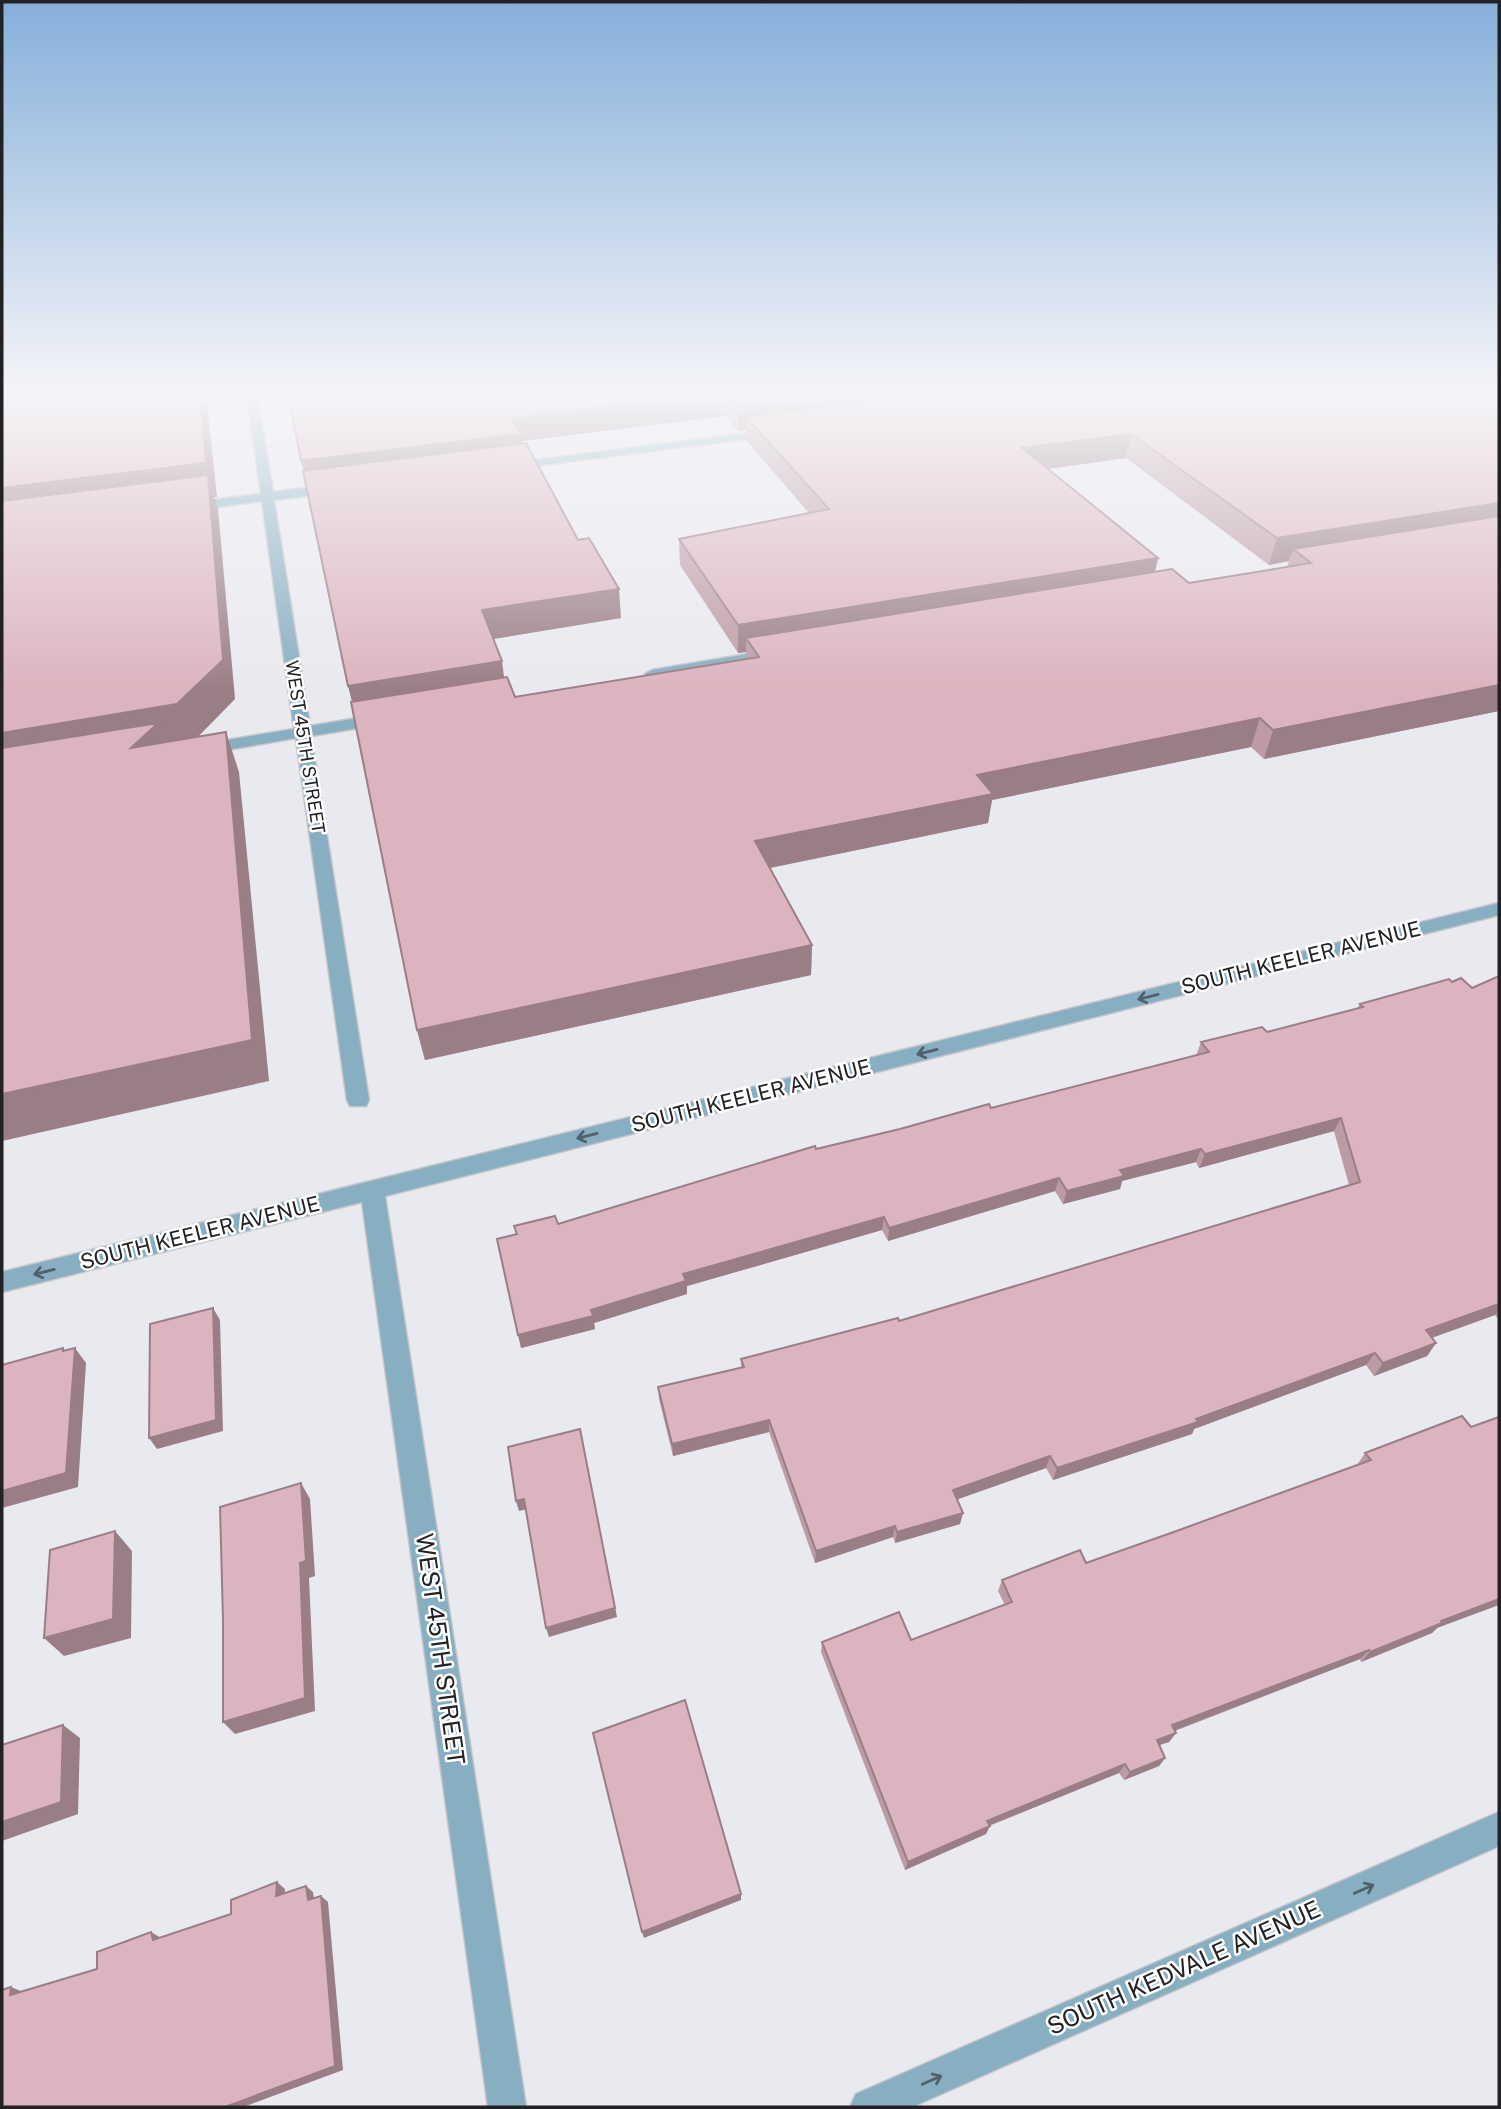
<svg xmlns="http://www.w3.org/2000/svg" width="1501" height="2109" viewBox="0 0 1501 2109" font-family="'Public Sans',sans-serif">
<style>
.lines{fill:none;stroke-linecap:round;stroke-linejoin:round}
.minor-casing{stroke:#c5c5cb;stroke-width:3}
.minor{fill:#88afc1;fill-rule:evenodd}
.wall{fill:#bd9ba4;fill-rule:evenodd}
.shaded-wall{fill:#9a7e86}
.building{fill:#dcb4bf;stroke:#9a7e86;stroke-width:2}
.oneway{stroke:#50616b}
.labels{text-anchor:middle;stroke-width:5;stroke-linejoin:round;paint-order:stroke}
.far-street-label{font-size:18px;fill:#222225;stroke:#fff}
.street-label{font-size:21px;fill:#222225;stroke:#fff}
.near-street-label{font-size:24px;fill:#222225;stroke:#fff}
</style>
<rect width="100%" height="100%" fill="#e9e9f0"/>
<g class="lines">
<defs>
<path id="minor" d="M 247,394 L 257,394 L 273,492 L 336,484 L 342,488 L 336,492 L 274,500 L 310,726 L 382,714 L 390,719 L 382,724 L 311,736 L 369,1100 L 366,1106 L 350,1106 L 347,1100 L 296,738 L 203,754 L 195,749 L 203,744 L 294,729 L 262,501 L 188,511 L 182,507 L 188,503 L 261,494 Z
M 774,430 L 780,433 L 778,435 L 511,469 L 505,466 L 511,463 Z
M 772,650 L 777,651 L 777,657 L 652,678 L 645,674 L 652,670 Z
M 1499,903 L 1499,915 L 385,1196 L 526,2107 L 488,2107 L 362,1202 L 2,1292 L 2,1272 Z
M 1499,1812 L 1499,1846 L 912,2107 L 850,2107 L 856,2094 Z"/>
</defs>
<use href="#minor" class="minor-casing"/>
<use href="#minor" class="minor"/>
</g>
<path class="wall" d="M 288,394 L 1499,394 L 1499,711 L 1264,759 L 1251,747 L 992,800 L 988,823 L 770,868 L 812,945 L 811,975 L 425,1060 L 417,1030 L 352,702 ZM 726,416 L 738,431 L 746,430 L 746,440 L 809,513 L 679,539 L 680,565 L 738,653 L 746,652 L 747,659 L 515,697 L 504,677 L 493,639 L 621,618 L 578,540 L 522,441 ZM 1126,458 L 1269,565 L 1289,561 L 1287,567 L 1189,583 L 1155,572 L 1158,558 L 1047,469 Z
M 1499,976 L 1499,1320 L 1495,1315 L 1432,1338 L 1436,1343 L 1427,1356 L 1374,1376 L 1366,1365 L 1194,1429 L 1192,1434 L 1053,1480 L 1046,1468 L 957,1499 L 963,1513 L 960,1524 L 895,1543 L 893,1537 L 815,1563 L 769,1432 L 673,1456 L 659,1399 L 658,1387 L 741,1367 L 741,1359 L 899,1321 L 1349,1185 L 1334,1131 L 1199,1168 L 1196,1162 L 1122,1181 L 1120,1189 L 1063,1204 L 1055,1191 L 888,1241 L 882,1230 L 687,1286 L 687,1294 L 594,1323 L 595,1329 L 521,1348 L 516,1234 L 514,1226 L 558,1224 L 816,1149 L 991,1108 L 1196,1056 L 1201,1042 L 1267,1032 L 1357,1009 L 1360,1004 L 1452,982 L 1472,988 Z
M 1462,1416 L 1437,1628 L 1432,1633 L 1361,1662 L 1360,1659 L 1175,1731 L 1176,1733 L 1169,1742 L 1159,1745 L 1165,1758 L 1159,1766 L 1124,1780 L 1119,1773 L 989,1826 L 986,1834 L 905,1870 L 821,1652 L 822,1642 L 911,1640 L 1005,1605 L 998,1591 L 1002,1580 L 1086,1563 L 1357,1465 L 1365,1453 Z"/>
<path class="shaded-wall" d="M 200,394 L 206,394 L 217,497 L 214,497 L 218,509 L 235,699 L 191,744 L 2,775 L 2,488 Z
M 715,394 L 725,394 L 726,416 L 522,441 L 524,458 L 308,486 L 301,461 L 512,418 Z
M 841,394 L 1022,394 L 746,417 L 746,430 L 738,431 L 738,407 Z
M 1131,434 L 1126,458 L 1018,473 L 1022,448 Z
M 1499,503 L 1499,527 L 1293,549 L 1289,561 L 1269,565 L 1277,538 Z
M 1158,558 L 1152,584 L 746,638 L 746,652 L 738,653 L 738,625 Z
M 619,589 L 621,618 L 487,640 L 482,610 Z
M 502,661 L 506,692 L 356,717 L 348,686 Z
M 1499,685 L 1499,711 L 1264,759 L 1273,730 Z
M 1260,718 L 1251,747 L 992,800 L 988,823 L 755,871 L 755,841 L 977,775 Z
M 226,732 L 239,772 L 269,1081 L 2,1141 L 2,1094 Z
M 812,945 L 811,975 L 425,1060 L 417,1030 Z
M 1341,1118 L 1334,1131 L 1199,1168 L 1205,1154 Z
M 1201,1149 L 1196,1162 L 1122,1181 L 1120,1189 L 1063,1204 L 1067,1191 L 1120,1170 Z
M 1059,1178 L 1055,1191 L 888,1241 L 889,1228 Z
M 884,1217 L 882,1230 L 687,1286 L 687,1294 L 594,1323 L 595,1329 L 521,1348 L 518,1335 L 591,1310 L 683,1274 Z
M 1499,1304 L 1499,1310 L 1495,1315 L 1417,1343 L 1426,1330 Z
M 213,1308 L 220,1320 L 223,1431 L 157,1449 L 149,1438 Z
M 1436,1343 L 1427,1356 L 1374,1376 L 1383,1363 Z
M 63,1348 L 74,1363 L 75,1348 L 86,1363 L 78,1487 L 2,1508 L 2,1491 L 63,1351 Z
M 1375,1353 L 1366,1365 L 1194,1429 L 1192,1434 L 1053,1480 L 1057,1468 Z
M 769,1420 L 769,1432 L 673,1456 L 672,1444 Z
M 582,1440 L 617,1617 L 549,1637 L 546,1628 Z
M 1050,1456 L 1046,1468 L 950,1502 L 953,1490 Z
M 301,1483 L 310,1499 L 315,1576 L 309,1578 L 315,1711 L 235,1734 L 223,1722 L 300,1563 Z
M 524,1499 L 527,1509 L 519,1511 L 516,1501 Z
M 963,1513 L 960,1524 L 895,1543 L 897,1532 Z
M 895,1526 L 893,1537 L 815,1563 L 816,1551 Z
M 115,1531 L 132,1551 L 131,1638 L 64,1656 L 44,1638 Z
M 1499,1599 L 1499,1605 L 1437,1628 L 1432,1633 L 1361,1662 L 1370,1652 L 1441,1621 Z
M 1369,1650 L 1360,1659 L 1165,1734 L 1172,1725 Z
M 63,1725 L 80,1738 L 78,1814 L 2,1841 L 2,1822 Z
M 1176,1733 L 1169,1742 L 1150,1748 L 1157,1740 Z
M 1165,1758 L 1159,1766 L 1124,1780 L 1130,1772 Z
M 1125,1764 L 1119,1773 L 983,1828 L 987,1821 Z
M 990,1826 L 986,1834 L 905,1870 L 908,1862 Z
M 277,1882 L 285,1889 L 284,1902 L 276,1896 Z
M 306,1886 L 313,1892 L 315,1906 L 308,1900 Z
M 741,1894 L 741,1900 L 644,1938 L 642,1932 Z
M 321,1896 L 328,1902 L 343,2070 L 243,2107 L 225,2107 Z
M 151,1932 L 161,1938 L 153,1940 Z
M 11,1987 L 23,1992 L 10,1995 Z"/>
<path class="building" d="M 2,394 L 200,394 L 206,463 L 2,488 Z
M 288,394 L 715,394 L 512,418 L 521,434 L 301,461 Z
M 726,394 L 841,394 L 738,407 Z
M 921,394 L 1499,394 L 1499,503 L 1277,538 L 1131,434 L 1022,448 L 1158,558 L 738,625 L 679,539 L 829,509 L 746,417 Z
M 526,443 L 578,540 L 589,538 L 619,589 L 482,610 L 502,661 L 348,686 L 303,471 Z
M 208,475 L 223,660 L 177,704 L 2,733 L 2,501 Z
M 1499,516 L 1499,685 L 1273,730 L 1260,718 L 977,775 L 993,794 L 755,841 L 812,945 L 417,1030 L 351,702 L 507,677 L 515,697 L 759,657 L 746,638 L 1172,569 L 1189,583 L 1311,563 L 1293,549 Z
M 158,723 L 131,748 L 226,732 L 252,1040 L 2,1094 L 2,748 Z
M 1499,976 L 1499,1304 L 1426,1330 L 1436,1343 L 1383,1363 L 1375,1353 L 1196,1419 L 1198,1422 L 1057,1468 L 1050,1456 L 953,1490 L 963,1513 L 897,1532 L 895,1526 L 816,1551 L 769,1420 L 672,1444 L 658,1387 L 744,1367 L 741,1359 L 898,1318 L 899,1321 L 1360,1182 L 1341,1118 L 1205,1154 L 1201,1149 L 1120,1170 L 1124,1176 L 1067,1191 L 1059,1178 L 889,1228 L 884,1217 L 683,1274 L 686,1281 L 591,1310 L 593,1316 L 518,1335 L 497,1239 L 517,1234 L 514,1226 L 555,1216 L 558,1224 L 815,1146 L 816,1149 L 900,1129 L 989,1104 L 991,1108 L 1209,1052 L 1201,1042 L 1262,1027 L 1267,1032 L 1363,1007 L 1360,1004 L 1449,979 L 1452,982 L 1461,978 L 1472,988 Z
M 213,1308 L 216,1420 L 149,1438 L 150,1324 Z
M 63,1348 L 63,1351 L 75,1348 L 66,1473 L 2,1491 L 2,1365 Z
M 1462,1416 L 1471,1427 L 1499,1417 L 1499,1599 L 1441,1621 L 1442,1623 L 1370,1652 L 1369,1650 L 1172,1725 L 1176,1733 L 1157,1740 L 1165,1758 L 1130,1772 L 1125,1764 L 987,1821 L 990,1826 L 908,1862 L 822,1642 L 899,1612 L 911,1640 L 1012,1602 L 1002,1580 L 1080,1550 L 1086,1563 L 1171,1533 L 1371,1460 L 1365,1453 Z
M 580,1429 L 615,1608 L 546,1628 L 524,1499 L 516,1501 L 508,1447 Z
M 301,1483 L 306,1561 L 300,1563 L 305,1698 L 223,1722 L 223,1620 L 220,1507 Z
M 115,1531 L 113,1619 L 44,1638 L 50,1550 Z
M 685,1700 L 741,1894 L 642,1932 L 593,1733 Z
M 63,1725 L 61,1802 L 2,1822 L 2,1745 Z
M 277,1882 L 276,1896 L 306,1886 L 308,1900 L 321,1896 L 335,2066 L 225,2107 L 2,2107 L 2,1990 L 11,1987 L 10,1995 L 97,1969 L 97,1952 L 151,1932 L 153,1940 L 231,1914 L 231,1900 Z"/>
<defs><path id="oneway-shaft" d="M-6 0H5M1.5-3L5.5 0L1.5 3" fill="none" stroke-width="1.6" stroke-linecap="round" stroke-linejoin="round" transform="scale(1.75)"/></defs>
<g class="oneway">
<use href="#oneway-shaft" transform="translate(1148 997) rotate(166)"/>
<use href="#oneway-shaft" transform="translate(927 1052) rotate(166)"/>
<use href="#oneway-shaft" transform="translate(587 1136) rotate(166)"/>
<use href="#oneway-shaft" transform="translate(44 1272) rotate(166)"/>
<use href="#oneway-shaft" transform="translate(1364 1889) rotate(-24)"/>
<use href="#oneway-shaft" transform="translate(932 2080) rotate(-24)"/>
</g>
<linearGradient id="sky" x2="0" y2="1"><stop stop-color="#85afda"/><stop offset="0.57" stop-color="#f5f5f8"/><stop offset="1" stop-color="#f5f5f8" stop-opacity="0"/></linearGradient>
<rect width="1501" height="690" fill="url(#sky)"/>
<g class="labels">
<g class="far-street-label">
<text transform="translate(305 747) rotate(81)" y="6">WEST 45TH STREET</text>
</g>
<g class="street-label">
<text transform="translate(1301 958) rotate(-14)" y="7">SOUTH KEELER AVENUE</text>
<text transform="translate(751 1096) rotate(-14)" y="7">SOUTH KEELER AVENUE</text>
<text transform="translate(200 1233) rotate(-14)" y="7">SOUTH KEELER AVENUE</text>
</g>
<g class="near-street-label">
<text transform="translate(440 1649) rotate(82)" y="8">WEST 45TH STREET</text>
<text transform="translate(1184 1968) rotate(-24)" y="8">SOUTH KEDVALE AVENUE</text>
</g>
</g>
<rect width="1501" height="2109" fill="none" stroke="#222225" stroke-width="7"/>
</svg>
